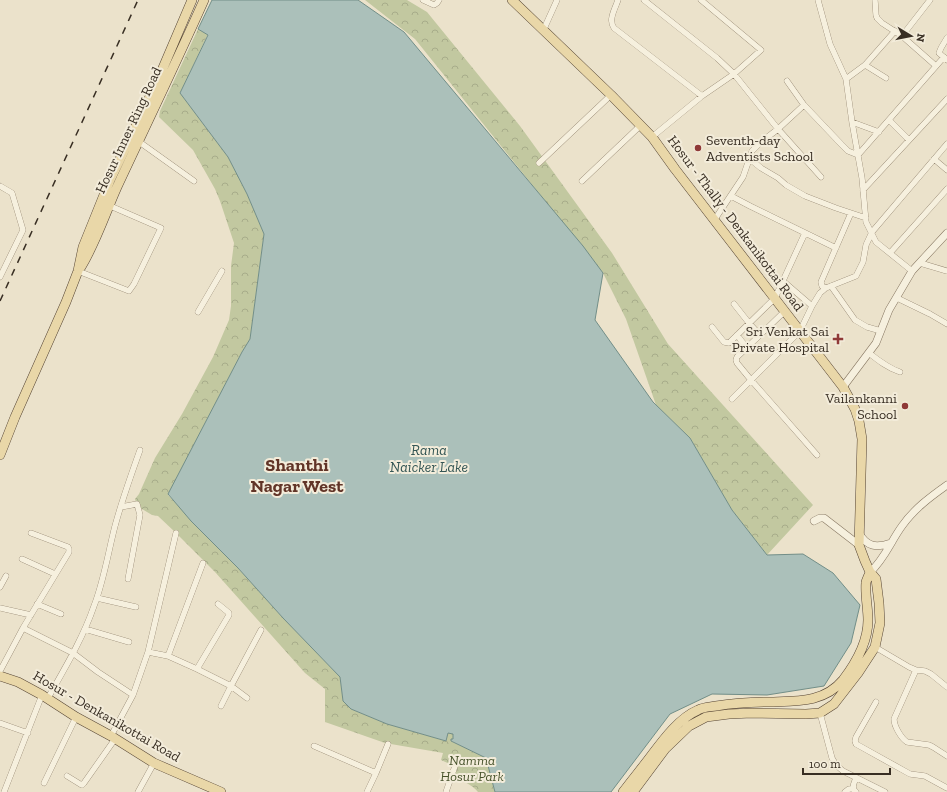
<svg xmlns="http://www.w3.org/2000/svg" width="947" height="792" viewBox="0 0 947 792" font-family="'Zilla Slab',serif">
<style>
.park{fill:url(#park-crowns)}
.water{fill:#abc0ba;stroke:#728e88}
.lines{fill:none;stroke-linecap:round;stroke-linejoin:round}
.minor-casing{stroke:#867661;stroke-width:6}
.tertiary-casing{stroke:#867661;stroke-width:8}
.primary-casing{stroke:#554434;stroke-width:10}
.minor{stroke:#f6f0de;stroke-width:5.5}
.tertiary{stroke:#f6f0de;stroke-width:7}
.primary{stroke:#e9d7a8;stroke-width:9}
.rail{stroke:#382e23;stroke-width:1.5;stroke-dasharray:7 7;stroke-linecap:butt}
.poi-dot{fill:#8f3937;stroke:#f3ecda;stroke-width:1.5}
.labels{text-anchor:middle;stroke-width:4;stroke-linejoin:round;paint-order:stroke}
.street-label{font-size:14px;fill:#382e23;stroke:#f3ecda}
.poi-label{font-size:14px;fill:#382e23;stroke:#f3ecda;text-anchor:end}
.park-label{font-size:14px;font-style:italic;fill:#48532c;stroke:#f3ecda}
.water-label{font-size:15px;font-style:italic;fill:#345655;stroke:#f3ecda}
.district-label{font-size:18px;font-weight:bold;fill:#613427;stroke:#f3ecda}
</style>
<defs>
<pattern id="park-crowns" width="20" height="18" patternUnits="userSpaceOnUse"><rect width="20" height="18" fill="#c2c8a0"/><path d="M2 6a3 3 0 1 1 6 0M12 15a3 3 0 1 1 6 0" fill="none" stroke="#a7ac8a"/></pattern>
</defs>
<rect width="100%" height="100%" fill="#ebe2cb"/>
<path class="park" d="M 365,0 L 407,0 L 427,12 L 520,126 L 612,253 L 668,344 L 813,505 L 767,555 L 732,510 L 690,438 L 656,405 L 626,319 L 603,273 L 415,39 Z
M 198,29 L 208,34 L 180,93 L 228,157 L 247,194 L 264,234 L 250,339 L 242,352 L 168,495 L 238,568 L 283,618 L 340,677 L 343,701 L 351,709 L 387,724 L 446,741 L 448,733 L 454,734 L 453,739 L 451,741 L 486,758 L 495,792 L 478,792 C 472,784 460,780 451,775 L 454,766 L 441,760 L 443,753 L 385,743 L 325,722 L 325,689 L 305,673 L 215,572 L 176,533 L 158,516 L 152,515 L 137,506 L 135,499 L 139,494 L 155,458 L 182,414 L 213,357 L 229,320 L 231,306 L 231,266 L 234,243 L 220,201 L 215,189 L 193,150 L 159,117 L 160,111 Z"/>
<path class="water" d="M 212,0 L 358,0 L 404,32 L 583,246 L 603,273 L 595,320 L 653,402 L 690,438 L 732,510 L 767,555 L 803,554 L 833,573 L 860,605 L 851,643 L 824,686 L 767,695 L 712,694 L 670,714 L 611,792 L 495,792 L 486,758 L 451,741 L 451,739 L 453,739 L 453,734 L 448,733 L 446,741 L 387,724 L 351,709 L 343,701 L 340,677 L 283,618 L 238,568 L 191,521 L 168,494 L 242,352 L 250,339 L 264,234 L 247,194 L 228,157 L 180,93 L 208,35 L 198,29 Z"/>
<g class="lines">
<defs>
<path id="minor" d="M 423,0 L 434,5 L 437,3 L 439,0
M 618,0 C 615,9 608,20 614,28 L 702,96
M 644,0 L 717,58 L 734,74 L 778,129 L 821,177
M 818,0 L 830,44 L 846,79 L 852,122 L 862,178 L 866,222 L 876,242 L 912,271
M 875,0 L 876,15 L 877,18 L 882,23 L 902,36 L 936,66
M 543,31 L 557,0
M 902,36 L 930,0
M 947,38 L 941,48 L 939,53 L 947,60
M 865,65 L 886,78
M 846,79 L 865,65 L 895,31
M 787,81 L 804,105 L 842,145 L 848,151 L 858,155 L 944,57
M 889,120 L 909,140
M 852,122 L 879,132
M 652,137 L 702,96 L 734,74 L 761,50 L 701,0
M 138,141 L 194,181
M 750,159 L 761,168 L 778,178 L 786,185 L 805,196 L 836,208 L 866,218
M 934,159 L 947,170
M 539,163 L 611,95
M 582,181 L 641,125
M 0,186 L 12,193 L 23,230 L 0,277
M 863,190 L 947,99
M 731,196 L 750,206 L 836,248
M 715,219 L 743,177 L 752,151 L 761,142 L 778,129 L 804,105
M 890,253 L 947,189
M 920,263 L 947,271
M 78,271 L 129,291 L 134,284 L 161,228 L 108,205
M 783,281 L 812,306
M 831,286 L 855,320 L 867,327 L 881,331
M 826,288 L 822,286 L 821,282 L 851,213
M 897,298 L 930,314 L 947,324
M 734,304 L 749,323 L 760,335
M 785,311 L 737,357 L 736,360 L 737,363 L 751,380 L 817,455
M 198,312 L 222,271
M 712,327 L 724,342 L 729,343 L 775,298 L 805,233
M 737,335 L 747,348
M 869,353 C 879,361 888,368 900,372
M 732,399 L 800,331 L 812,306 L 820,293 L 826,288 L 856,276 L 863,262 L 866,245 L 872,232 L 947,144
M 121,507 L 137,504 L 140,515 L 128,579
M 22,559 L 55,574
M 0,587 L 6,576
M 97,598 L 136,607
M 37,604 L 61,614
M 0,608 L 31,615
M 23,628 L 73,653 L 98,672 L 133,695
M 85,629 L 129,642
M 875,647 L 909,667 L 916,670 L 925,671 L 931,674 L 947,687
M 148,652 L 176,533
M 168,656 L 203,563
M 197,669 L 229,615 L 229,613 L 218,604
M 916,670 L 894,719 C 894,726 901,738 907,742 L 929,745 L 933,747 L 947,756
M 0,671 L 23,628 L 69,552 L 69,549 L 68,547 L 31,533
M 48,698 C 65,668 83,638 94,606 C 104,580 108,553 115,526 C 122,500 131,475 140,450
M 247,698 L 231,686 L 261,630
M 876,702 L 856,737 L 855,741 L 856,744 L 910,774 L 925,776 L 947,788
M 820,713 L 832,758 L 836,765 L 843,771 L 885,792
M 0,723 L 28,733
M 111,736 L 133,695 L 148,652 L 168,656 L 197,669 L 231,686 L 221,706
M 314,746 L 376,773
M 67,776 L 80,784 L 82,785 L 84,783 L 115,739
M 856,778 C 854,783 851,788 856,792
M 44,783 L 76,717
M 4,792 L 42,695
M 138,792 L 154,763
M 367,792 L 376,773 L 388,744
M 446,792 L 455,766
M 845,792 L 849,789 L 853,789"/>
<path id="tertiary" d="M 843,387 L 876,343 L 889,310 L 912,271 L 947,233
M 814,521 L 820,518 L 824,518 L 859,545
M 859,533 C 867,547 876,548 891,543
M 870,572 C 884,560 891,541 902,526 C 914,509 930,497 947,485"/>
<path id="primary" d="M 512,0 L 611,95 L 652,137 L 675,169 L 843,387 L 855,409 L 859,421 L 862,439 L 859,545 L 865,561 L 870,572 L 876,579 L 879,603 L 880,623 L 875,647 L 858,673 L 834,704 L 820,713 L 806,714 L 752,713 L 729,714 L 706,717 L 689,726 L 665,749 L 633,792
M 81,267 C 96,242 105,214 117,187 C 146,125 176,63 204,0
M 0,455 L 15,417 L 66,302 L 78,271 L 83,247 L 110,180 L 157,82 L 192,0
M 0,676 L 18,682 L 42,695 L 76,717 L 111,736 L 154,763 L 221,792
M 623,792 C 632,780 642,768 651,756 C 663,740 679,718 698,710 C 703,707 710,707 716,706 C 734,703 752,702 770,702 C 796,701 824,703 843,680 C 856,663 868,641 868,620 C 868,608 865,595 866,583 C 866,580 869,576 870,572"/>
</defs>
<use href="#minor" class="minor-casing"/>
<use href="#tertiary" class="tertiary-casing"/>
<use href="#primary" class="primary-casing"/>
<use href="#minor" class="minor"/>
<use href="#tertiary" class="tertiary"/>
<use href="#primary" class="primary"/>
<path class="rail" d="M 0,301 L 138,0"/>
</g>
<g class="poi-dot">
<circle cx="698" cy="148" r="4"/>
<path d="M836 333h4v4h4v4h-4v4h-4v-4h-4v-4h4z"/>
<circle cx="905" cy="406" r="4"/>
</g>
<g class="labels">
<g class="street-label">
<text transform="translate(128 130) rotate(-65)" y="5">Hosur Inner Ring Road</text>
<text transform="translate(736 223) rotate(53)" y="5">Hosur - Thally - Denkanikottai Road</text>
<text transform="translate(107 716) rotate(30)" y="5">Hosur - Denkanikottai Road</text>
</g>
<g class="poi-label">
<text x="706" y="145" text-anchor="start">Seventh-day<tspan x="706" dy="16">Adventists School</tspan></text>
<text x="829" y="336">Sri Venkat Sai<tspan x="829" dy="16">Private Hospital</tspan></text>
<text x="897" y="403">Vailankanni<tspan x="897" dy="16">School</tspan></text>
</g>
<g class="park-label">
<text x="472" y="765">Namma<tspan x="472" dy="16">Hosur Park</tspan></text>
</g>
<g class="water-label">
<text x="429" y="455">Rama<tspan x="429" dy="17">Naicker Lake</tspan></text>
</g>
<g class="district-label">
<text x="297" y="471">Shanthi<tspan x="297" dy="21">Nagar West</tspan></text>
</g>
</g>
<g transform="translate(911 36) rotate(100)" stroke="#f3ecda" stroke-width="3" paint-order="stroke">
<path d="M0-3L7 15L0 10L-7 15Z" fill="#382e23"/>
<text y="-6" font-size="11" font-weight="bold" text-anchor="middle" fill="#382e23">N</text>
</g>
<path d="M803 768v6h87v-6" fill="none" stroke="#382e23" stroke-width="2"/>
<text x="809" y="768" font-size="12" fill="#382e23" stroke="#f3ecda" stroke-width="3" paint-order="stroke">100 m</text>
</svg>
